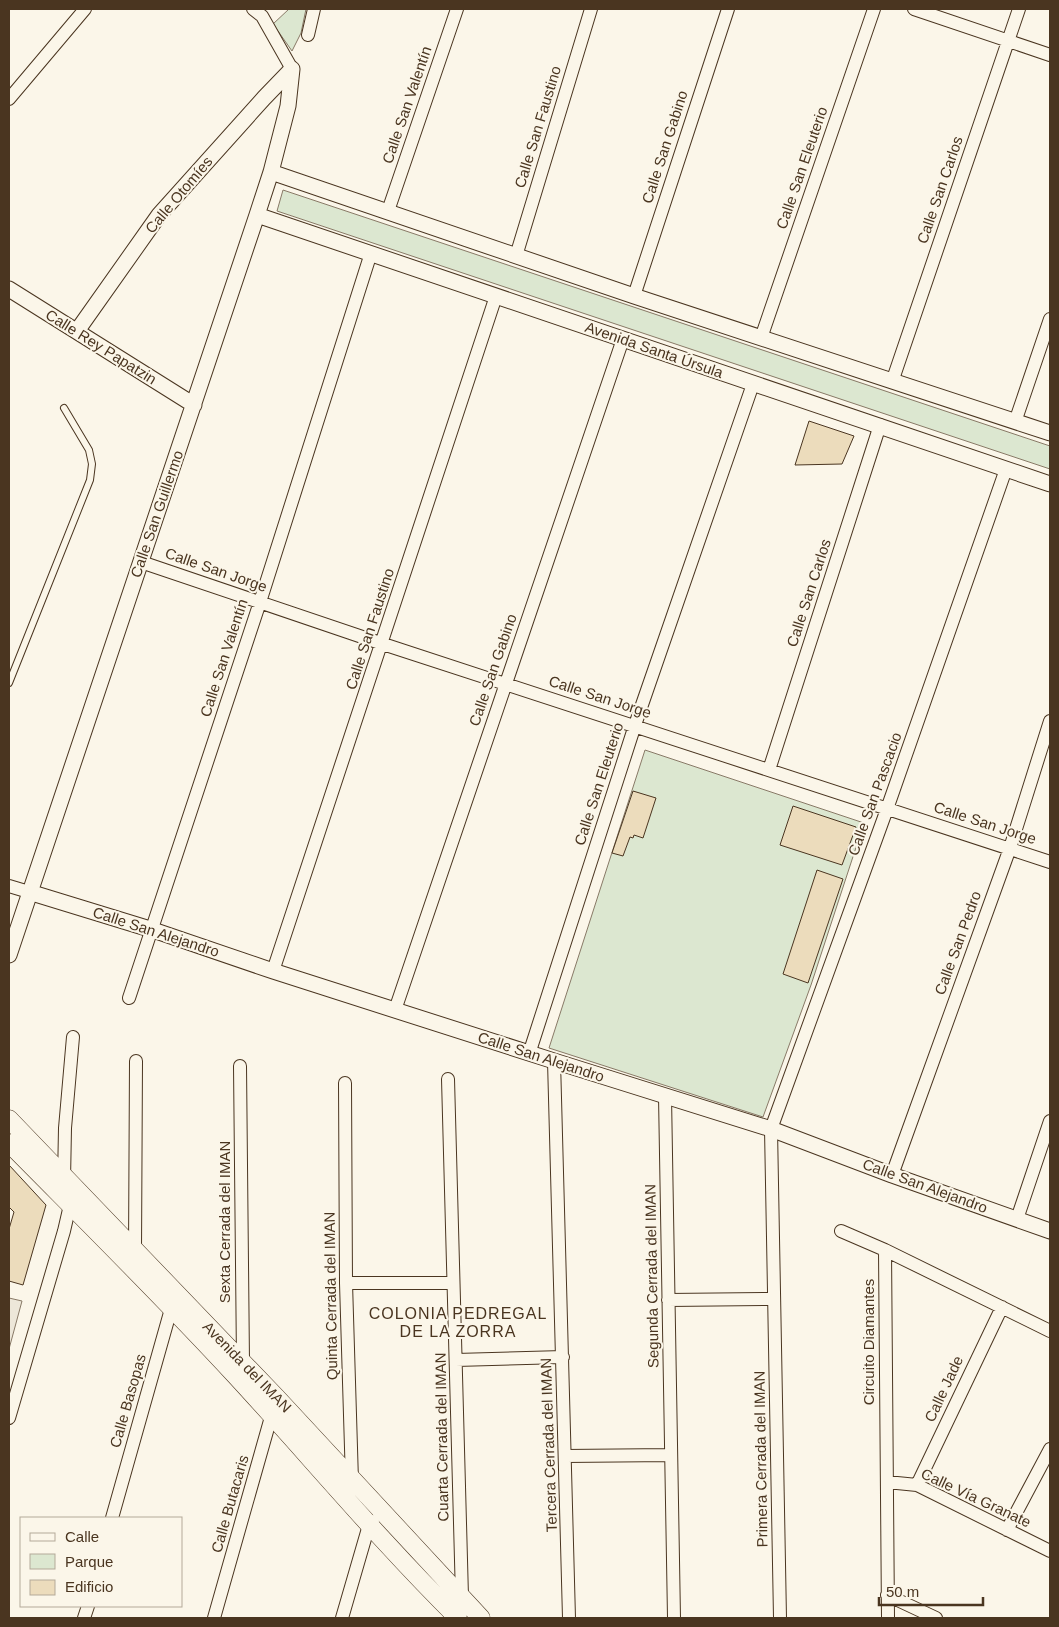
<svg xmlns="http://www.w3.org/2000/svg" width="1059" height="1627" viewBox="0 0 1059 1627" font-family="Helvetica,sans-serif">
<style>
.green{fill:#dce7d0;stroke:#887966}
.parking{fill:#ede7d9;stroke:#887966}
.building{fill:#ecdcbc;stroke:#4a3520}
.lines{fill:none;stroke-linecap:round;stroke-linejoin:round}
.service-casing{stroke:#4a3520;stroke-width:8}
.minor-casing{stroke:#4a3520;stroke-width:14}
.tertiary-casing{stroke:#4a3520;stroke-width:17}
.secondary-casing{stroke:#4a3520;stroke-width:19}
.service{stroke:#fbf6e9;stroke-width:6}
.minor{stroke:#fbf6e9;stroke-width:12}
.tertiary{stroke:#fbf6e9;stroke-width:15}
.secondary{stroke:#fbf6e9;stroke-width:18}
.labels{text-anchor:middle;stroke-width:4;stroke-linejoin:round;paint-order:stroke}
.street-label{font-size:15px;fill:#4a3520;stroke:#fbf6e9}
.neighbourhood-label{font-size:16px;letter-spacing:1px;fill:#4a3520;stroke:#fbf6e9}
</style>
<rect width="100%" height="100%" fill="#fbf6e9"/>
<path class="green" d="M 289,9 L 306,9 L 301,33 L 292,51 L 273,24 Z
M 283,190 L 1050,446 L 1050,469 L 277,211 Z
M 645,750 L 864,823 L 811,985 L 763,1117 L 549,1048 Z"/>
<path class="parking" d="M 9,1298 L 22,1301 L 9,1349 Z"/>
<path class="building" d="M 809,421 L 854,436 L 842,464 L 795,465 Z
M 633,791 L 656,798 L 643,838 L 634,835 L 633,838 L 630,837 L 623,856 L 612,853 Z
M 793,806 L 856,827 L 842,865 L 780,845 Z
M 817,870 L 843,879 L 808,983 L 783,974 Z
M 9,1165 L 46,1205 L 23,1285 L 9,1281 L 9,1229 L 14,1212 L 9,1207 Z"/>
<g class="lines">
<defs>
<path id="service" d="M 9,683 L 90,480 L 92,464 L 89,450 L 64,408"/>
<path id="minor" d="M 253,9 L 262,16 L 292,69
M 914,9 L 1050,55
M 308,35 L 314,9
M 9,99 L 85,9
M 388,211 L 457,9
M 516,256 L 591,9
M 634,296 L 728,9
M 761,338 L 874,9
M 892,382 L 1019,9
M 1015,422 L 1050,319
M 141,562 L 383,644 L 1050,862
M 769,770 L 880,425
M 9,886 L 29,892
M 273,971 L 496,296
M 129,998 L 260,602 L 371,253
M 395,1010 L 623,339
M 529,1054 L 635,725 L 753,384
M 554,1061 L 569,1618
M 448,1079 L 462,1597 L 459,1599
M 345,1083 L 346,1283 L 352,1481
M 665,1096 L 674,1618
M 892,1175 L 1010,848 L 1050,721
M 64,1180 L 65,1128 L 73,1037
M 1017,1219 L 1050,1121
M 841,1231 L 885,1250 L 1050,1331
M 885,1250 L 888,1618
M 133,1253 L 135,1250 L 136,1061
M 346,1283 L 453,1283
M 668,1300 L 774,1299
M 456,1360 L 563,1357
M 239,1366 L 243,1362 L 240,1066
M 9,1418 L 64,1231 L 70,1205 L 69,1199
M 565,1456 L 671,1455
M 887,1482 L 917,1485 L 1050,1551
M 917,1485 L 1002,1307
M 112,1518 L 173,1302
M 1007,1530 L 1050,1449
M 887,1595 L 936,1618
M 84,1618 L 88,1606
M 214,1618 L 273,1410
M 342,1618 L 369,1525 L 373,1521
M 780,1618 L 771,1129 L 887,809 L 1006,469"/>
<path id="tertiary" d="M 271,172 L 634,296 L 1050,433
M 257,215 L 1050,484
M 9,289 L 194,405
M 77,331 L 159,215 L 264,98 L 292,69
M 29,892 L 153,930 L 273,971 L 554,1061 L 771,1129 L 892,1175 L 1050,1231
M 9,955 L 257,215 L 271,172 L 288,106 L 292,69"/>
<path id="secondary" d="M 9,1119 L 277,1398 L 481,1618
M 9,1143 C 84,1219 160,1294 233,1373 C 308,1454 379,1540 458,1618"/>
</defs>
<use href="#service" class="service-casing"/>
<use href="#minor" class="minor-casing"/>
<use href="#tertiary" class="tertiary-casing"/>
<use href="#secondary" class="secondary-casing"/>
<use href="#service" class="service"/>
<use href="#minor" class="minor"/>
<use href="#tertiary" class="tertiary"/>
<use href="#secondary" class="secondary"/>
</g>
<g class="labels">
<g class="street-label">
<text transform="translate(407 105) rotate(-71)" y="5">Calle San Valentín</text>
<text transform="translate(538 127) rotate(-73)" y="5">Calle San Faustino</text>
<text transform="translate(665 147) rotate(-72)" y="5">Calle San Gabino</text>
<text transform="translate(802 168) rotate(-71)" y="5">Calle San Eleuterio</text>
<text transform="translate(940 190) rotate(-71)" y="5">Calle San Carlos</text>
<text transform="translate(179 195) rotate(-50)" y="5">Calle Otomíes</text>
<text transform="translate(101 347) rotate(32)" y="5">Calle Rey Papatzin</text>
<text transform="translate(654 350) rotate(19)" y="5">Avenida Santa Úrsula</text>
<text transform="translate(157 514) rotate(-71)" y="5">Calle San Guillermo</text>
<text transform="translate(216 570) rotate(19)" y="5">Calle San Jorge</text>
<text transform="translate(809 593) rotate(-72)" y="5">Calle San Carlos</text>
<text transform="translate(370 629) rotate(-72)" y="5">Calle San Faustino</text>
<text transform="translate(224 658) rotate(-72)" y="5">Calle San Valentín</text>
<text transform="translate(493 670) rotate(-71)" y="5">Calle San Gabino</text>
<text transform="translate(600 697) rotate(18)" y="5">Calle San Jorge</text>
<text transform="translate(599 784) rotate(-72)" y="5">Calle San Eleuterio</text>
<text transform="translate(875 794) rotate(-70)" y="5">Calle San Pascacio</text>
<text transform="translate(985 823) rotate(18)" y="5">Calle San Jorge</text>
<text transform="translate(156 932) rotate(18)" y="5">Calle San Alejandro</text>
<text transform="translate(958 943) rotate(-70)" y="5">Calle San Pedro</text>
<text transform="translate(541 1057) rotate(18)" y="5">Calle San Alejandro</text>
<text transform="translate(925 1186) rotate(20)" y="5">Calle San Alejandro</text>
<text transform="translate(225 1222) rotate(-90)" y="5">Sexta Cerrada del IMAN</text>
<text transform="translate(652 1276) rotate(-91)" y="5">Segunda Cerrada del IMAN</text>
<text transform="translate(331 1296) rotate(-91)" y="5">Quinta Cerrada del IMAN</text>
<text transform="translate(869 1342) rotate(-90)" y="5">Circuito Diamantes</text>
<text transform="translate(247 1367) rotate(46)" y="5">Avenida del IMAN</text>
<text transform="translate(944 1389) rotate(-65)" y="5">Calle Jade</text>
<text transform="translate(128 1401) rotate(-74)" y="5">Calle Basopas</text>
<text transform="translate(442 1437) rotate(-91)" y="5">Cuarta Cerrada del IMAN</text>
<text transform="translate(549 1445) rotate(-92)" y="5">Tercera Cerrada del IMAN</text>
<text transform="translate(761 1459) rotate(-91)" y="5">Primera Cerrada del IMAN</text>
<text transform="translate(976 1498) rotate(25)" y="5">Calle Vía Granate</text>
<text transform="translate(230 1504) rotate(-74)" y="5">Calle Butacaris</text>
</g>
<g class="neighbourhood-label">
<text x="458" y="1319">COLONIA PEDREGAL<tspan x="458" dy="18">DE LA ZORRA</tspan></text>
</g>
</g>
<rect width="1059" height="1627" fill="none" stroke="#4a3520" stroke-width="20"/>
<rect x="20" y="1517" width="162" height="90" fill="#fbf6e9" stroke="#b4a999"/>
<rect x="30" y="1533" width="25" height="8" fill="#fbf6e9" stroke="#b4a999"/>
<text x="65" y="1542" font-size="15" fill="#4a3520">Calle</text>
<rect x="30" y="1554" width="25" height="15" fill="#dce7d0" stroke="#b4a999"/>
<text x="65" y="1567" font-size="15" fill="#4a3520">Parque</text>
<rect x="30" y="1580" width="25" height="15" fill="#ecdcbc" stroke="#b4a999"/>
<text x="65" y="1592" font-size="15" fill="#4a3520">Edificio</text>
<path d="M879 1597v8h104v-8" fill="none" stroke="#4a3520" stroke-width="2.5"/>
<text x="886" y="1597" font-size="15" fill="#4a3520" stroke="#fbf6e9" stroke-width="4" paint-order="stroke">50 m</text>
</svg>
